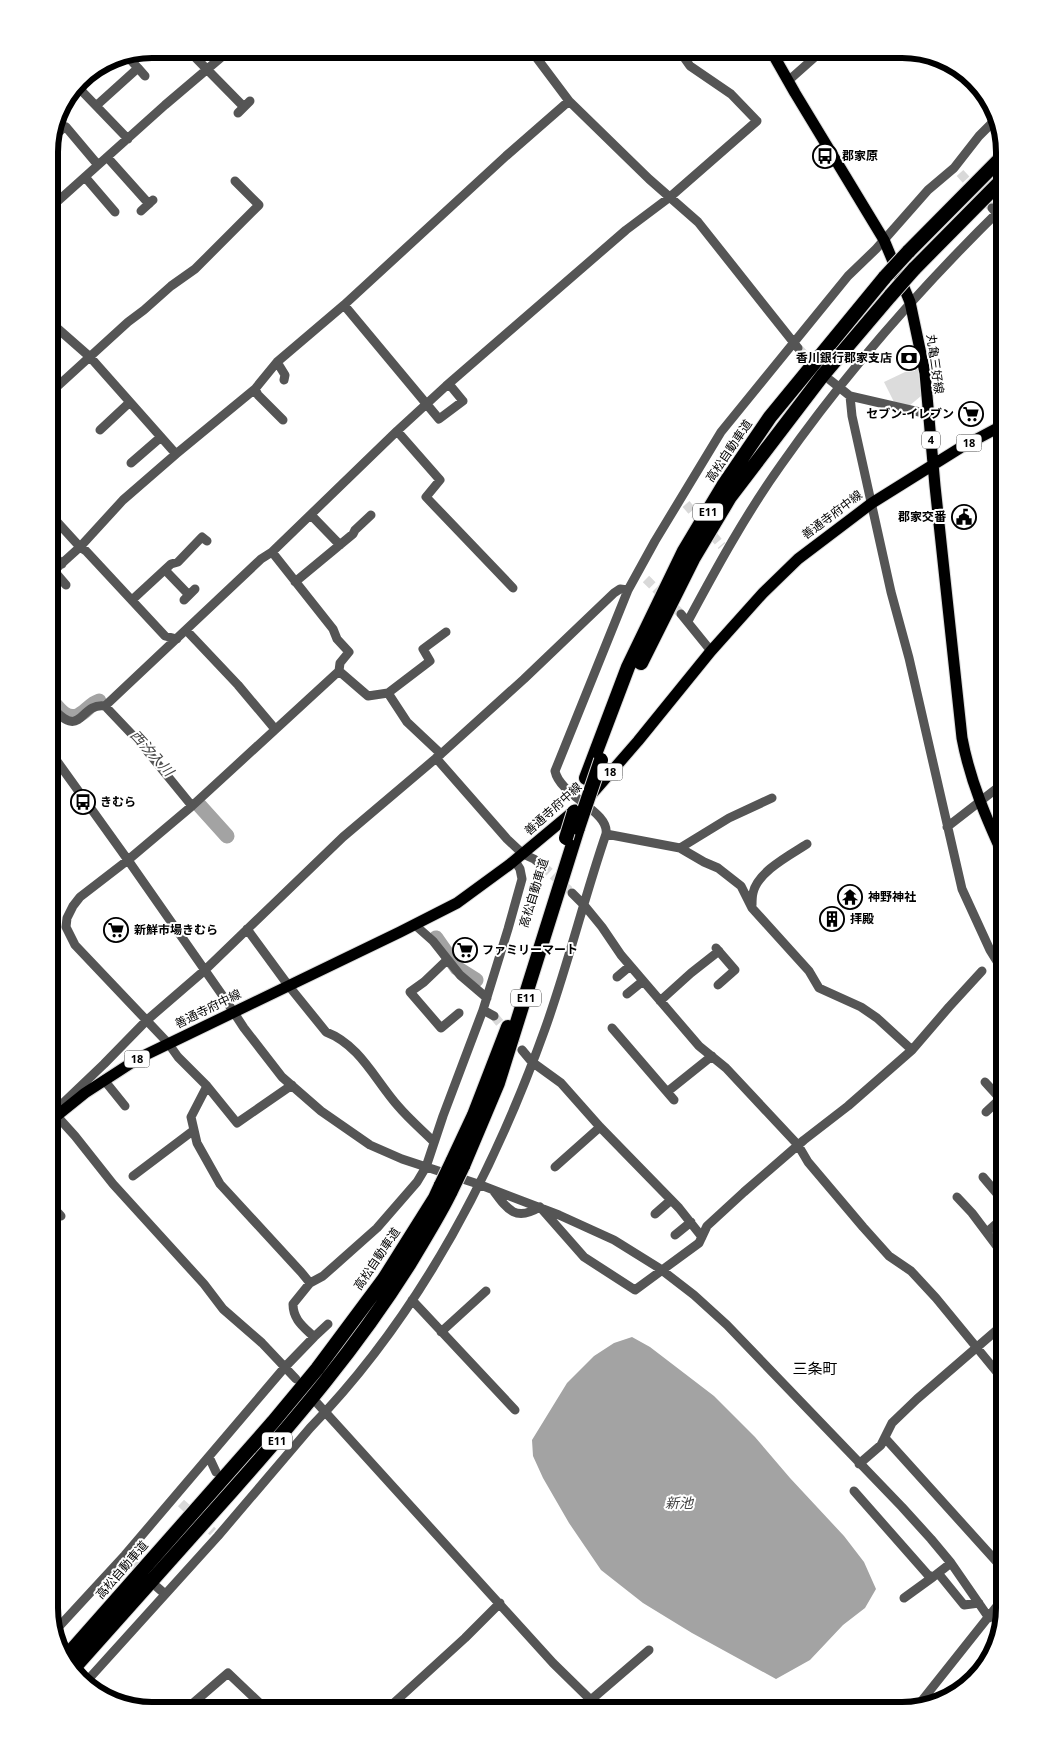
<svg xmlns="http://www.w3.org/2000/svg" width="1054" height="1760" viewBox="0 0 1054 1760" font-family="'Open Sans','Noto Sans JP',sans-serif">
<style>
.green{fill:#dcdcdc}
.water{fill:#a3a3a3}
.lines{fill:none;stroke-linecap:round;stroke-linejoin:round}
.stream{stroke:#a3a3a3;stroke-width:2.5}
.river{stroke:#a3a3a3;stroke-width:15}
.minor-tunnel{stroke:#d9d9d9;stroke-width:9;stroke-dasharray:9 4.5;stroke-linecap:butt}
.major-casing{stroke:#dbdbdb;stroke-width:13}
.highway-casing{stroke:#dbdbdb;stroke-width:16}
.minor{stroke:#555;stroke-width:9}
.major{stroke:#000;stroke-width:11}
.highway{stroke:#000;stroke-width:14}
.highway-bridge-casing{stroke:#dbdbdb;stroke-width:16;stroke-linecap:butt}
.highway-bridge{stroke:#000;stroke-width:14}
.labels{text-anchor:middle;stroke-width:4;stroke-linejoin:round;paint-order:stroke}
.shield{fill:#fff;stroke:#4c4c4c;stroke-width:1}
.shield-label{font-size:11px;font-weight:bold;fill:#000}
.poi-label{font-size:12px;font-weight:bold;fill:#000;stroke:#fff;text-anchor:start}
.street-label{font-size:12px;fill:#000;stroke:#fff}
.water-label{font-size:14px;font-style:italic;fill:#444;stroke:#fff}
.quarter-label{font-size:15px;fill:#000;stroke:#fff}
.rim{fill:none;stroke:#000;stroke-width:6}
</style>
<rect width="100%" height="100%" fill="#fff"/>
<path class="green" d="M 915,369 L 918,369 L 921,396 L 909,406 L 894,402 L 884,382 L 905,372 L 915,371 Z"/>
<path class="water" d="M 632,1337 L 650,1347 L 714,1396 L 755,1437 L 790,1478 L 844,1536 L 864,1562 L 876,1589 L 865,1608 L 843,1625 L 810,1660 L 776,1679 L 692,1633 L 643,1603 L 601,1570 L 569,1523 L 543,1478 L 533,1456 L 532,1440 L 567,1383 L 594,1356 L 614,1343 Z"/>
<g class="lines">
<path class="stream" d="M 49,1110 L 58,1104"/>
<path class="river" d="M 49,697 C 56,705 66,722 79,715 C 87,711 90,704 99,701
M 200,806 L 227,836
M 436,938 L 457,968 L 476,980"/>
<path class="minor-tunnel" d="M 960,173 L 992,208
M 798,348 L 816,366
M 686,504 L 722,546
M 646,579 L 681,614
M 543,866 L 572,893
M 494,1016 L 522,1050
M 181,1503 L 213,1532
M 131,1561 L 145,1575"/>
<defs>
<path id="major" d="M 770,49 L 795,93 L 884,240 L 910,302 L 925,373 L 935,486 L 962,738 C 970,781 987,820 1005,859
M 592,794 L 638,741 L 711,651 L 763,593 L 798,559 L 872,503 L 960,448 L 1005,424
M 49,1122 L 85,1093 L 139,1058 L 400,932 L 457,903 L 509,865 L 575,810"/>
<path id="highway" d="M 908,252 L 1005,154
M 914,269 L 1005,177
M 641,663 L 693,559 L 730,497 L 823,375 L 891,295
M 586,778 L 628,667 L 684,551 L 723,486 L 770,417 L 885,277
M 452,1162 L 474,1115 L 508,1027
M 463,1166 L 498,1083 L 578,828
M 64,1659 L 273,1422 L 317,1369 L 384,1279 L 435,1198 L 441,1185
M 73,1669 C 125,1610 178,1551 231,1492 C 296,1419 358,1346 410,1263 C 424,1239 439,1216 451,1191"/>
</defs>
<use href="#major" class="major-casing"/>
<use href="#highway" class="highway-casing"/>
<path class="minor" d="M 187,49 L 244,107
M 530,49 L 569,101 L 649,179 L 698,222 L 798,348
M 138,68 L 145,76
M 788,81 L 824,49
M 75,84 L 128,139
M 97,105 L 138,68 L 125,54
M 238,113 L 250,101
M 54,122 L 61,130 L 66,127 L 98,165
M 50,141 L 61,130
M 107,157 L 149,204
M 85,177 L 115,212
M 992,208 L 1005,223
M 49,209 L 165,105 L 231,49
M 141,211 L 153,200
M 344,305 L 439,419 L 463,401 L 449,384
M 49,321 L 90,357 L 176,454
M 277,362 L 285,375 L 284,380
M 830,380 L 850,396 L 928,414
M 255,389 L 258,395 L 283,420
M 49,394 L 128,322 L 144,310 L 171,286 L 195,269 L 259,205 L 235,181
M 850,396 L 852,416 L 891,592 L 909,658 L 962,889 L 990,950 L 1005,974
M 997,429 L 1005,440
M 100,430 L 130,402
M 397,431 L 440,480 L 426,497 L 513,588
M 131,463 L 161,437
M 49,513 L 80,547 L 86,551 L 165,636 L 177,639
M 311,515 L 340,545
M 50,552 L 62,564
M 272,552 L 333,629 L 337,639 L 349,652 L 340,663 L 339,671 L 192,806 L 128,860 L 80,897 L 73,906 L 67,918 L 66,927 L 75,945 L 168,1043 L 178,1057 L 207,1086 L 191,1117 L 197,1143 L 220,1184 L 301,1272 L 310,1283 L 323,1276 L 377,1228 L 417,1182 L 426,1167 L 443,1116 L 483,1010 L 508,929 L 522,879 L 520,869 L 515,861
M 165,570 L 189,595
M 54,571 L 66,585
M 49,575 L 80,547 L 123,500 L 176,454 L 255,389 L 277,362 L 344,305 L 506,156 L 569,101
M 295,582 L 353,534 L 355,530 L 371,515
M 132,600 L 171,564 L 178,562 L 202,537 L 207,541
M 184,600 L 195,589
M 681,614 L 711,651
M 688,621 C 717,567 746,514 781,465 C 847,371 923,285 1005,205
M 186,630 L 238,685 L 275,729
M 339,671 L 368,696 L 388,693 L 407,722 L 441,754
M 388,693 L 430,661 L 423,649 L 446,632
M 49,704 C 83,744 78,702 105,706 L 261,559 L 272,552 L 397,431 L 446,386 L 626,230 L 670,197 L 757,121 L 731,94 L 690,66 L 678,49
M 105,706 L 143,746 L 192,806
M 49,750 L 128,860 L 225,999 L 244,1028 L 282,1077 L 321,1111 L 370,1145 L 402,1159 L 478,1184 L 559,1215 L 614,1240 L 659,1268 L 694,1295 L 727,1325 L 902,1507 L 931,1539 L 951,1563 L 989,1618
M 436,758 L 507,839 L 523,854 L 534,859 L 543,866
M 947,827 L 1005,782
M 606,834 L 680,848 L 704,862 L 718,868 L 741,886 L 752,908 L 809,971 L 819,988 L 861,1007 L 877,1018 L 912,1050
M 680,848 L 729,818 L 772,798
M 572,893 L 584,905 L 602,927 L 621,955 L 699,1046 L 726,1068 L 798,1145 L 808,1162 L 863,1227 L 889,1256 L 911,1271 L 936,1298 L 1005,1382
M 752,905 C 752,901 752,897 753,893 C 757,872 790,855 807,844
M 415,925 L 433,941 L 460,975 L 487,998
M 247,929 L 288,985 L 326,1032 C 360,1045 375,1080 398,1106 C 409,1119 422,1130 434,1142
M 716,948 L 735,970 L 718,985
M 447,960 L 424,982 L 410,992 L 441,1028 L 459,1013
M 617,977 L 630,966
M 627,994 L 643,981
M 660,1001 L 691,973 L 719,951
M 483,1010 L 494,1016
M 612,1028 L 674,1100
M 1004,1038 L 1005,1040
M 522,1050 L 532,1062 L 561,1083 L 600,1127 L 679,1208 L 702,1237
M 104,1080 L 125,1106
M 985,1082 L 1005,1104
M 207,1086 L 237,1123 L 292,1085
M 667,1092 L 712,1056
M 986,1112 L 1000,1099
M 555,1167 L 600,1127
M 133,1176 L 194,1130
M 983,1177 L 1005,1203
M 493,1190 C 507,1209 515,1222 540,1207 L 584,1257 L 635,1290 L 699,1243 L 707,1226 L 744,1192 L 804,1140 L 848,1106 L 912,1050 L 949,1007 L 982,971
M 957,1197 L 972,1213 L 1005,1257
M 49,1203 L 61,1216
M 655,1214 L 671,1200
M 987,1232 L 1005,1216
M 675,1235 L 691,1222
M 412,1300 L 515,1410
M 441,1332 L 486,1291
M 314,1337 L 328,1324
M 296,1379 L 262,1343 L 223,1309 L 204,1284 L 113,1184 L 75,1136 L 56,1115 L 61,1105 L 104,1064 L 146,1021 L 205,970 L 343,837 L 441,754 L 524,679 L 614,593 L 620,589 L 628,590
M 317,1403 L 553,1663 L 602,1711
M 885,1438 L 1005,1571
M 209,1457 L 216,1472
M 1001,1459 L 1005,1463
M 859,1464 L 881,1445 L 892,1423 L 917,1399 L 1005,1323
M 854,1491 L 928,1575 L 933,1577 L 951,1563
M 938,1573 L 964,1605 L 979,1603
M 157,1587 L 165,1594
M 904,1598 L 933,1577
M 54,1632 L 125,1555 L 285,1367 L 314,1337 C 304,1327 293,1320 293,1304 L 310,1283
M 85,1683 L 218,1536 L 310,1428 C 419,1316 493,1174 545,1029 C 568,965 584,898 606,834 C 610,811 560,796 555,771 L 628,590 L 655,541 L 721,432 L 848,276 L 876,249 L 928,190 L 954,168 L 979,136 L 997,118
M 193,1703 L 200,1711
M 916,1708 L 1005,1596
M 184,1711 L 228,1673 L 268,1711
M 385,1711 L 465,1638 L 500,1603
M 578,1711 L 649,1650"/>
<use href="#major" class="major"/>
<use href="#highway" class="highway"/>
<defs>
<path id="highway-bridge" d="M 885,277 L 908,252
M 891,295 L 914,269
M 578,828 L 601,760
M 566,838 L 574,812
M 441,1185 L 452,1162
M 451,1191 L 463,1166"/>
</defs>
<use href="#highway-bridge" class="highway-bridge-casing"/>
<use href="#highway-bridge" class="highway-bridge"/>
</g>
<defs>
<symbol id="bus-ring" viewBox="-11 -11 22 22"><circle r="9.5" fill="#fff" stroke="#000" stroke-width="1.5"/><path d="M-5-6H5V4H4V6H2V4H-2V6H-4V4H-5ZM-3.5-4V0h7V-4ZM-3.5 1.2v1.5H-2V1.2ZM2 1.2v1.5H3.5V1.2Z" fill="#000"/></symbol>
<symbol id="bank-ring" viewBox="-11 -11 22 22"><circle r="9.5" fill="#fff" stroke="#000" stroke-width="1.5"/><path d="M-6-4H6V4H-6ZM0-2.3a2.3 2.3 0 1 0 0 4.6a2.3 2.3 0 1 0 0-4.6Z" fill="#000"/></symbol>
<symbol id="supermarket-ring" viewBox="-11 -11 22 22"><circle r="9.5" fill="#fff" stroke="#000" stroke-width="1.5"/><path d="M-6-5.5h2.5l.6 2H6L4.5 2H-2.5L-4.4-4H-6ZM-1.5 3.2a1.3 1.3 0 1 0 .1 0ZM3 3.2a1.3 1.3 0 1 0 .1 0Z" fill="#000"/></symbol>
<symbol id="civic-ring" viewBox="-11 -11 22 22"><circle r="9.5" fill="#fff" stroke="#000" stroke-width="1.5"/><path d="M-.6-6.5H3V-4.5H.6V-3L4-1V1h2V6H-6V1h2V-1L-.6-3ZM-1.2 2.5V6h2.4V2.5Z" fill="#000"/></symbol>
<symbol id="temple-ring" viewBox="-11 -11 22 22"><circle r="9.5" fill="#fff" stroke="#000" stroke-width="1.5"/><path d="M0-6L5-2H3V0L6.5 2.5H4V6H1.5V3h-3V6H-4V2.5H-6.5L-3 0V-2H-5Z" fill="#000"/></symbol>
<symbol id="building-ring" viewBox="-11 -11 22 22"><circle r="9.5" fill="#fff" stroke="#000" stroke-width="1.5"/><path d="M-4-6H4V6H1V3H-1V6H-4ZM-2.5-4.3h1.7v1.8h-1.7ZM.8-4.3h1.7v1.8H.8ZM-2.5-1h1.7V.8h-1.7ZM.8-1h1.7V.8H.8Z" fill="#000"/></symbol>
</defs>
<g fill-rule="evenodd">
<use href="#bus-ring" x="811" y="142" width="28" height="28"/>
<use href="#bank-ring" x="895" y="344" width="28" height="28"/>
<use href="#supermarket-ring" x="957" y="400" width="28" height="28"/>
<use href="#civic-ring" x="950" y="503" width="28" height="28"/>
<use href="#bus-ring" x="69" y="788" width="28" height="28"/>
<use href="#temple-ring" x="836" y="883" width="28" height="28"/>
<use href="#building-ring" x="818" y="905" width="28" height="28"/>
<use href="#supermarket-ring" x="102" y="916" width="28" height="28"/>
<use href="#supermarket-ring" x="451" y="936" width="28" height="28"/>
</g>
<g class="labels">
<g class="shield">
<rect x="922" y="431.5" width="18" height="17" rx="4"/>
<rect x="956.5" y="434.5" width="25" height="17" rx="4"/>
<rect x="693" y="503.5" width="30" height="17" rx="4"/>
<rect x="597.5" y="763.5" width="25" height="17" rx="4"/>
<rect x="511" y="989.5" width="30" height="17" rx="4"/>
<rect x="124.5" y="1050.5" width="25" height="17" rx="4"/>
<rect x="262" y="1432.5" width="30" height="17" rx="4"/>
</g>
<g class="shield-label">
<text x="931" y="444">4</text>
<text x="969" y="447">18</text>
<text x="708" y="516">E11</text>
<text x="610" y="776">18</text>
<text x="526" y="1002">E11</text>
<text x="137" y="1063">18</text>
<text x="277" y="1445">E11</text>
</g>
<g class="poi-label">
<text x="842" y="160">郡家原</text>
<text x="892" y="362" text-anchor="end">香川銀行郡家支店</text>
<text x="954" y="418" text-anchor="end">セブン-イレブン</text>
<text x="946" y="521" text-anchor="end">郡家交番</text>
<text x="100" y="806">きむら</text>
<text x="868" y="901">神野神社</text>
<text x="850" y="923">拝殿</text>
<text x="134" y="934">新鮮市場きむら</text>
<text x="482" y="954">ファミリーマート</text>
</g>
<g class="street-label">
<text transform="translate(935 364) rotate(82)" y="4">丸亀三好線</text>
<text transform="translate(729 451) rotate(-56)" y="4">高松自動車道</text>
<text transform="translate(832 515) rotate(-37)" y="4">善通寺府中線</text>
<text transform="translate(553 809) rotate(-42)" y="4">善通寺府中線</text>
<text transform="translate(534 893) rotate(-73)" y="4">高松自動車道</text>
<text transform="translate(208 1009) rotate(-26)" y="4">善通寺府中線</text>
<text transform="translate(377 1259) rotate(-56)" y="4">高松自動車道</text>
<text transform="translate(122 1570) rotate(-49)" y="4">高松自動車道</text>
</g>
<g class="water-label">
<text transform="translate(152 753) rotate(48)" y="5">西汐入川</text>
<text x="679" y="1508">新池</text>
</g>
<g class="quarter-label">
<text x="815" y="1374">三条町</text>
</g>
</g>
<path d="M0 0H1054V1760H0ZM152 58H902A94 94 0 0 1 996 152V1608A94 94 0 0 1 902 1702H152A94 94 0 0 1 58 1608V152A94 94 0 0 1 152 58Z" fill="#fff" fill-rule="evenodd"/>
<path class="rim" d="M152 58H902A94 94 0 0 1 996 152V1608A94 94 0 0 1 902 1702H152A94 94 0 0 1 58 1608V152A94 94 0 0 1 152 58Z"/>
</svg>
